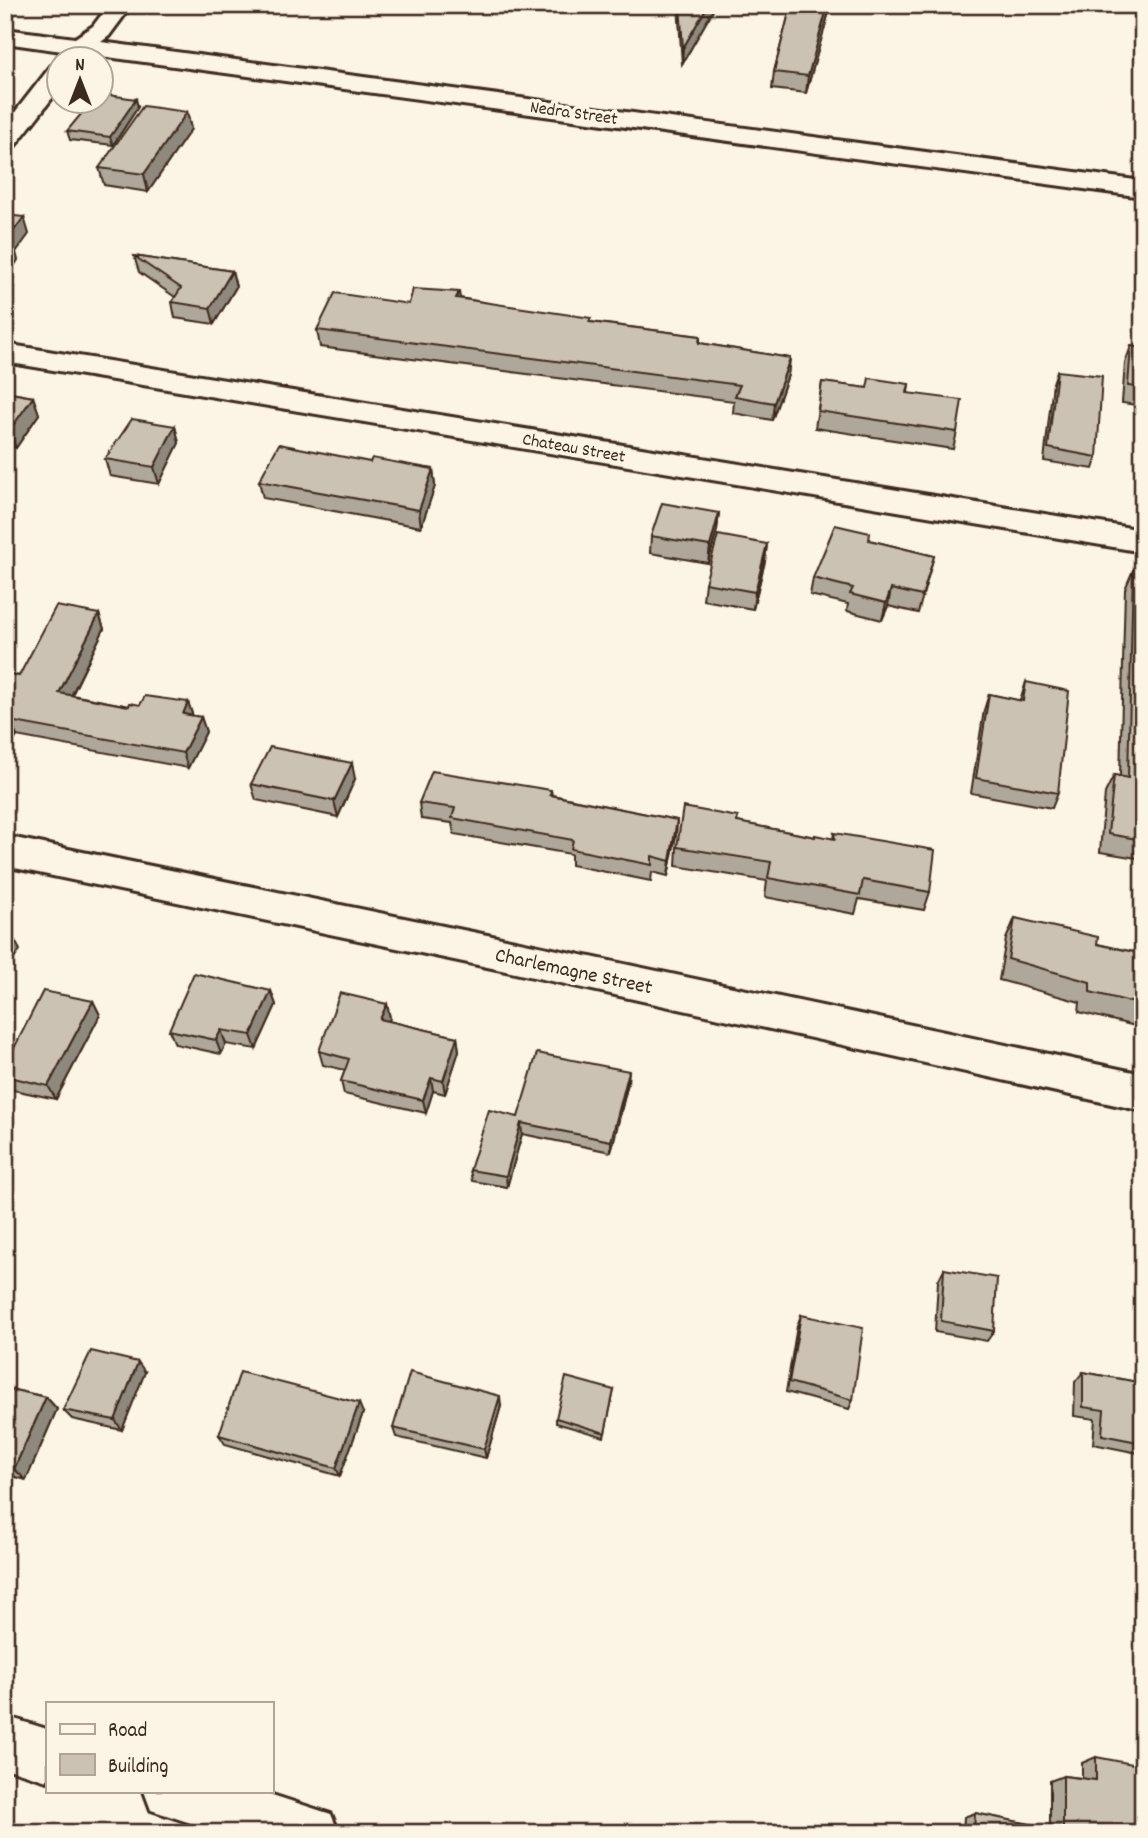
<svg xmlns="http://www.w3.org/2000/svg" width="1148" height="1838" viewBox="0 0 1148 1838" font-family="Dekko,sans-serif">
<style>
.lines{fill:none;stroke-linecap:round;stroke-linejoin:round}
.minor-casing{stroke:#3b2a1e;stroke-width:6}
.minor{fill:#fcf5e5;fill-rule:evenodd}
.wall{fill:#afa79a;stroke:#3b2a1e;stroke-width:2}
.shaded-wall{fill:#8f887d;stroke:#3b2a1e;stroke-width:2}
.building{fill:#ccc2b3;stroke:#3b2a1e;stroke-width:2}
.labels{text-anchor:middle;stroke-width:7;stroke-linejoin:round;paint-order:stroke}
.far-street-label{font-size:18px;fill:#3b2a1e;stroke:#fcf5e5}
.street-label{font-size:21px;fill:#3b2a1e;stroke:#fcf5e5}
</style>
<rect width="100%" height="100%" fill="#fcf5e5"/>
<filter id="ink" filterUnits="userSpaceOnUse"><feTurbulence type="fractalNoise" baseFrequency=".0143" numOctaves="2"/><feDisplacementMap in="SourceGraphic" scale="14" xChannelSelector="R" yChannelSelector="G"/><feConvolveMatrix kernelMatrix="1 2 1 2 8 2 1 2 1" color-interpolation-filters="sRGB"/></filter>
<g filter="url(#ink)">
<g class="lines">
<defs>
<path id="minor" d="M 109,5 L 132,5 L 109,36 L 101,42 L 1143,181 L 1143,197 L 85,54 L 80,60 L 60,60 L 60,62 L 57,58 L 62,51 L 5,43 L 5,29 L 75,38 L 93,26 Z
M 60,64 L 60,88 L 14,147 L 5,150 L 5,125 L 51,66 Z
M 5,344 L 1143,530 L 1143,552 L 5,362 Z
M 5,836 L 492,936 L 1143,1074 L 1143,1111 L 492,968 L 5,866 Z
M 5,1716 L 47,1729 L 47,1781 L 5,1768 Z
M 144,1791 L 260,1791 L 331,1814 L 339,1833 L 221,1833 L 151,1810 Z"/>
</defs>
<use href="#minor" class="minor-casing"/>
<use href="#minor" class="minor"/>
</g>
<path class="wall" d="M 678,5 L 716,5 L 682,64 Z
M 791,5 L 831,5 L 806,93 L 772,89 L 774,72 Z
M 138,107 L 113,145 L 70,140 L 67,131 Z
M 187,112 L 191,129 L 148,192 L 104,185 L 99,168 Z
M 134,256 L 232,271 L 236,287 L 214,324 L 175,318 L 172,302 L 175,297 L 139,272 Z
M 459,292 L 460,298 L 591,322 L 700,336 L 700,343 L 790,358 L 788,375 L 772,420 L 733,413 L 734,401 L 320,347 L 317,330 L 409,304 Z
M 1131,346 L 1143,348 L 1143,406 L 1122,403 L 1125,363 Z
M 1057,371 L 1097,457 L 1093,469 L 1044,461 L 1053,383 Z
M 822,382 L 867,388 L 909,384 L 908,393 L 957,432 L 953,449 L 815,428 Z
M 5,392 L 33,397 L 39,414 L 16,448 L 5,446 Z
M 175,426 L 179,443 L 159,484 L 110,476 L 105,459 Z
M 370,462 L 433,469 L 435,486 L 421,527 L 263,498 L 259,481 Z
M 719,513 L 717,530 L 708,563 L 650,553 L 651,536 Z
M 869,540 L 934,556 L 918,613 L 888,606 L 882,620 L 847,611 L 848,604 L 810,595 L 813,578 Z
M 767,544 L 765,561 L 753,609 L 703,600 L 705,583 Z
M 1133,570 L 1143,571 L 1143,859 L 1100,852 L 1105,793 L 1114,775 L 1120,776 L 1125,589 Z
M 99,614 L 104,629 L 72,695 L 129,706 L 188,702 L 193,716 L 201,717 L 206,732 L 188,768 L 17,736 L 11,746 L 5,745 L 5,673 L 19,676 Z
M 1026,682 L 1058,793 L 1052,808 L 971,793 L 984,710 L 989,694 L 1020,701 Z
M 355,779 L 338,817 L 256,800 L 251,784 Z
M 551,790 L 552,795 L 677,820 L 676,835 L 668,876 L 652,872 L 651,881 L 571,865 L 571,854 L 454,834 L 452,823 L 421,819 L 419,803 Z
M 737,822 L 815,837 L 833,839 L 834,833 L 930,892 L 924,910 L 859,899 L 855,914 L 765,897 L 767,881 L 676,866 L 677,847 Z
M 1015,918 L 1097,944 L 1143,954 L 1143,1028 L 1079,1012 L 1080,1002 L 999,980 L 1006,939 Z
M 271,991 L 276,1005 L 256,1049 L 226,1044 L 221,1054 L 175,1044 L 169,1030 Z
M 93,1001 L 100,1015 L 56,1099 L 9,1089 L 5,1082 L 5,1066 Z
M 387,1004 L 390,1018 L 388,1021 L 457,1037 L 459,1051 L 445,1094 L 433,1091 L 426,1113 L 344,1094 L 341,1081 L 345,1070 L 323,1065 L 319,1051 Z
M 628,1083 L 611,1152 L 522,1134 L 507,1187 L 472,1181 L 470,1170 L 518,1117 Z
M 944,1269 L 994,1331 L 987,1341 L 935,1332 L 938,1281 Z
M 801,1315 L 853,1400 L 849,1409 L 786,1392 L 797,1326 Z
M 145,1372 L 122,1430 L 72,1419 L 63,1410 Z
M 1083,1372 L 1143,1383 L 1143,1454 L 1093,1444 L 1095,1419 L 1074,1416 L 1075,1382 Z
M 5,1388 L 46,1397 L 57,1409 L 26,1480 L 5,1474 Z
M 614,1390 L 604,1437 L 556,1423 L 556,1418 Z
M 501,1406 L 486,1458 L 396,1437 L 393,1428 Z
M 363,1413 L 340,1476 L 225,1444 L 219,1435 Z
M 1096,1757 L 1143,1833 L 963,1833 L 964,1817 L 975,1813 L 1050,1828 L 1050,1781 L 1063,1776 L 1082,1778 L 1082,1763 Z"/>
<path class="shaded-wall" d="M 708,5 L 716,5 L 682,64 L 683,48 Z
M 828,5 L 831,5 L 806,93 L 808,76 Z
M 136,99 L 138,107 L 113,145 L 110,137 Z
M 187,112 L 191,129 L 148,192 L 144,174 Z
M 24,217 L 29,234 L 16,252 L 18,260 L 5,280 L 5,242 Z
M 232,271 L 236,287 L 214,324 L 210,308 Z
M 790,358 L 788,375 L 772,420 L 774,403 Z
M 33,397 L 39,414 L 16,448 L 9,431 Z
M 175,426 L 179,443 L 159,484 L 154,467 Z
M 433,469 L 435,486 L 421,527 L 419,510 Z
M 719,513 L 717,530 L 708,563 L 710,546 Z
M 767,544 L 765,561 L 753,609 L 755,592 Z
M 891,589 L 888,606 L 882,620 L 886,603 Z
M 99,614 L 104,629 L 65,708 L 59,693 Z
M 188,702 L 193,717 L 183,714 Z
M 201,717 L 206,732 L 188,768 L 183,753 Z
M 10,721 L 17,736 L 11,746 L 5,733 L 5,730 Z
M 352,763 L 355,779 L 338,817 L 334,801 Z
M 677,820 L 676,835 L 668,876 L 670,861 Z
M 10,932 L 20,950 L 5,973 L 5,939 Z
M 271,991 L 276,1005 L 256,1049 L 251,1035 Z
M 93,1001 L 100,1015 L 56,1099 L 48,1086 Z
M 387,1004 L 390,1018 L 383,1033 L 380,1019 Z
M 221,1030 L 226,1044 L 221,1054 L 216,1040 Z
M 457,1037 L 459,1051 L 445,1094 L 443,1081 Z
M 629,1071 L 628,1083 L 611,1152 L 611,1141 Z
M 431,1078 L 433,1091 L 426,1113 L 423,1100 Z
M 521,1123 L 522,1134 L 507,1187 L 506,1176 Z
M 138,1362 L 145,1372 L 122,1430 L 115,1420 Z
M 500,1396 L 501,1406 L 486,1458 L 484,1449 Z
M 46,1397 L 57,1409 L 26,1480 L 14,1469 Z
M 359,1403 L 363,1413 L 340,1476 L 336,1468 Z"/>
<path class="building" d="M 680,5 L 708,5 L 683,48 Z
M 791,5 L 828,5 L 808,76 L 774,72 Z
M 102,94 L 136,99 L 110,137 L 67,131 L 91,102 L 102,102 Z
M 143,106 L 187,112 L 144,174 L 99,168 Z
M 5,215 L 24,217 L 5,242 Z
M 5,242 L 13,243 L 5,254 Z
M 134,256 L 232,271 L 210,308 L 172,302 L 181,288 Z
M 413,289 L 459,292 L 456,298 L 591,318 L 589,322 L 700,336 L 699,343 L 790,358 L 774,403 L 735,396 L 740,385 L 317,330 L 335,293 L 409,304 Z
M 1131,346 L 1143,348 L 1143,388 L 1128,386 Z
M 1057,371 L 1102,376 L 1097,457 L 1048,448 Z
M 869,378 L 909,384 L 907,393 L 962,400 L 957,432 L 818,411 L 822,382 L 867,388 Z
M 5,392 L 33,397 L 9,431 L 5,430 Z
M 132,419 L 175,426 L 154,467 L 105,459 Z
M 279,444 L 370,462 L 372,458 L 433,469 L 419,510 L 259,481 Z
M 662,503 L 719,513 L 710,546 L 651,536 Z
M 835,525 L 870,533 L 869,540 L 934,556 L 922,596 L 891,589 L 886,603 L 850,594 L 853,588 L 813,578 Z
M 718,535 L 767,544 L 755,592 L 705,583 Z
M 1133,570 L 1143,571 L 1143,840 L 1108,834 L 1114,775 L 1128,778 Z
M 56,606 L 99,614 L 59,693 L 129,706 L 130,703 L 140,705 L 145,696 L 188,702 L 183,714 L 201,717 L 183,753 L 10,721 L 5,730 L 5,673 L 19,676 Z
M 1026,682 L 1069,691 L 1058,793 L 976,778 L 989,694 L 1023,701 Z
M 270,747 L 352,763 L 334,801 L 251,784 Z
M 432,771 L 551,790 L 550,795 L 677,820 L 670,861 L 652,856 L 652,865 L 571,849 L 573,840 L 452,818 L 455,808 L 419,803 Z
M 683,807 L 738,817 L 737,822 L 815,837 L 815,835 L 835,839 L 834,833 L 935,850 L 930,892 L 863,880 L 860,895 L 768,878 L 771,862 L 677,847 Z
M 1015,918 L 1098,937 L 1097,944 L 1143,954 L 1143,1005 L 1090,992 L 1090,982 L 1008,959 Z
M 5,931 L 10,932 L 5,939 Z
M 194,973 L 271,991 L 251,1035 L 221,1030 L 216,1040 L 169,1030 Z
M 43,991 L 93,1001 L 48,1086 L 5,1076 L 5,1066 Z
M 340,993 L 387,1004 L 380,1019 L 457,1037 L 443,1081 L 431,1078 L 423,1100 L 341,1081 L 349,1059 L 319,1051 Z
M 537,1053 L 629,1071 L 611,1141 L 521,1123 L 506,1176 L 470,1170 L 489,1110 L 518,1117 Z
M 944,1269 L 997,1278 L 994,1331 L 941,1321 Z
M 801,1315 L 863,1328 L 853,1400 L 789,1382 Z
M 91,1351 L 138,1362 L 115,1420 L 63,1410 Z
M 240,1372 L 359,1403 L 336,1468 L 219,1435 Z
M 410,1372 L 500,1396 L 484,1449 L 393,1428 Z
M 1083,1372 L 1143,1383 L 1143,1443 L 1102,1435 L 1104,1410 L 1083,1407 Z
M 566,1377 L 614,1390 L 605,1433 L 556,1418 Z
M 5,1388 L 46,1397 L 14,1469 L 5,1467 Z
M 1096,1757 L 1143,1766 L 1143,1833 L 974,1833 L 975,1813 L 1063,1831 L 1063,1776 L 1096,1780 Z"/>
</g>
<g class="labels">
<g class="far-street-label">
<text transform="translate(574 112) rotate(8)" y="6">Nedra Street</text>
<text transform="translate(574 447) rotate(10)" y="6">Chateau Street</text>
</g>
<g class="street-label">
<text transform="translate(574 970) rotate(12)" y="7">Charlemagne Street</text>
</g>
</g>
<rect width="1148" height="1838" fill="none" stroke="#fcf5e5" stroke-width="28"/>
<rect x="14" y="14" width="1120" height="1810" fill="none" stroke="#3b2a1e" stroke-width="2.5" filter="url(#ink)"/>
<rect x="46" y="1702" width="228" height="91" fill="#fcf5e5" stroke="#afa495" stroke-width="2"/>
<rect x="60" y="1724" width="35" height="10" fill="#fcf5e5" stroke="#afa495" stroke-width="2"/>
<text x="108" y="1736" font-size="21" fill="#3b2a1e">Road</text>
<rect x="60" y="1754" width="35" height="21" fill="#ccc2b3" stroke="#afa495" stroke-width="2"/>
<text x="108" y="1772" font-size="21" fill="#3b2a1e">Building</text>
<g transform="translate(80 80)"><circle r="33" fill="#fcf5e5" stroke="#afa495" stroke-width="2"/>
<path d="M0-5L12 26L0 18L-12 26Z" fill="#3b2a1e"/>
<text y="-10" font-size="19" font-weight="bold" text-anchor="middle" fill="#3b2a1e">N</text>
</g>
</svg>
